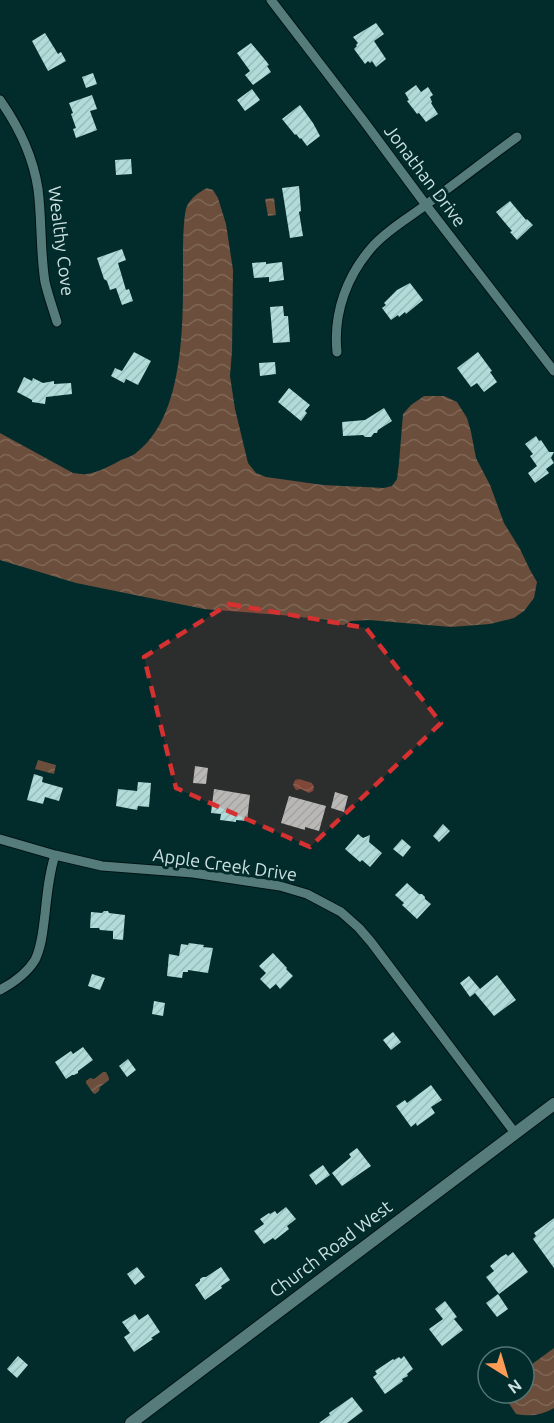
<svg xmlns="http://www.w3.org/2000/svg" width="554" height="1423" viewBox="0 0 554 1423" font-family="Ubuntu,sans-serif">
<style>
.water{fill:url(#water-waves)}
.building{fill:url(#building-hatch)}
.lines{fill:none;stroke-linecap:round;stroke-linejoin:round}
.minor-casing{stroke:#001313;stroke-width:11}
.tertiary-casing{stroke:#001313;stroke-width:14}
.minor{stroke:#557c7b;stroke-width:9}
.tertiary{stroke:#557c7b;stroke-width:12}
.marked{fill:#d63131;fill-opacity:0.2;stroke:#d63131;stroke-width:4.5;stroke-dasharray:12 8;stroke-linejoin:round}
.labels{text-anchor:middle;stroke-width:6;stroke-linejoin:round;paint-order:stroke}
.street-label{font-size:18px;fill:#cde1e0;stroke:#022c2c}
</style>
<defs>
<pattern id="water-waves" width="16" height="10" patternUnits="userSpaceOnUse" patternTransform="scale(1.5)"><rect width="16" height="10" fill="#6b4e3b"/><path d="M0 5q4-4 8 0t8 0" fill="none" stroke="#7f6757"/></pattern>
<pattern id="building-hatch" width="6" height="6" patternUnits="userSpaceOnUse" patternTransform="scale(1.5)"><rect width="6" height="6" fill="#b1dbd9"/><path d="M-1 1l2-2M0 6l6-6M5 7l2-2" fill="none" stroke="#9abdbb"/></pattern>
</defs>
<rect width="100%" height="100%" fill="#022c2c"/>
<path class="water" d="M 207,188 L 213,190 L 218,198 L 226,224 L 233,270 L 232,351 L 230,376 L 235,409 L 248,463 L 256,473 L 266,477 L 323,485 L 384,488 L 392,486 L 397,479 L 399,463 L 403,414 L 411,405 L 424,396 L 444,396 L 457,402 L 467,418 L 471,432 L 476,458 L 490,485 L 504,523 L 520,549 L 530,570 L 537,582 L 534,598 L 524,611 L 514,618 L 490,624 L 451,627 L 369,620 L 351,621 L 344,625 L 330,624 L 327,620 L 281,615 L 204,609 L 76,583 L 0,560 L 0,433 L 73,473 C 77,473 83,475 87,474 C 97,473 112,465 121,460 C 126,458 133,456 137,452 C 186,414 183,317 183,261 C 183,250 183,215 187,206 C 191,198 199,192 207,188 Z
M 274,198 L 276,215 L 268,216 L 265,199 Z
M 38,760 L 56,765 L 54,774 L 35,769 Z
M 299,779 L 312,783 L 314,787 L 313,791 L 309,793 L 301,789 L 296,790 L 293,785 L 295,780 Z
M 103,1072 L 106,1072 L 109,1078 L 109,1080 L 100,1087 L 99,1091 L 95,1094 L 93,1093 L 86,1083 L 86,1081 L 90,1078 L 94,1079 Z
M 554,1348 L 554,1408 C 542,1415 530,1417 516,1414 L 506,1399 L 507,1393 L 524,1393 L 524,1370 Z"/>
<path class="building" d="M 376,23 L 384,34 L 374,41 L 386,59 L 376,67 L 372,61 L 370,63 L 368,61 L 365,64 L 354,49 L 357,46 L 356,45 L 358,43 L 353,37 Z
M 45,33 L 58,54 L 61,52 L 66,61 L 48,71 L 32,41 Z
M 251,43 L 266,61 L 269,65 L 267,66 L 271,72 L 253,85 L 245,75 L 250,71 L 237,53 Z
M 93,73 L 97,84 L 86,88 L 82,77 Z
M 416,85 L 421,92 L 428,87 L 433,95 L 430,97 L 432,102 L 431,103 L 438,114 L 426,122 L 419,113 L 417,114 L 414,110 L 407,101 L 409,100 L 405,93 Z
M 252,89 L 260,100 L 245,111 L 237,100 Z
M 92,95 L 97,109 L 90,111 L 97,130 L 76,138 L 73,129 L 76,128 L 71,114 L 73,113 L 69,103 Z
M 300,105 L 313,123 L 320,136 L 307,146 L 301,138 L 300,139 L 296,134 L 295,135 L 282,119 Z
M 131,159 L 132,174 L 116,175 L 115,160 Z
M 299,186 L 301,211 L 299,212 L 303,236 L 290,238 L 282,188 Z
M 510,201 L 526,220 L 527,219 L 533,225 L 517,240 L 510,232 L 512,231 L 496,212 Z
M 122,249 L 126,260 L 118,263 L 126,290 L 129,289 L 133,301 L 122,305 L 116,288 L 110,290 L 107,281 L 104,279 L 97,258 Z
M 266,262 L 266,264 L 282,262 L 284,280 L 269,282 L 269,277 L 254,278 L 252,263 Z
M 410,283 L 423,300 L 406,314 L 405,312 L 399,317 L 398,315 L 391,320 L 382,308 L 386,305 L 384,303 L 397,290 Z
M 283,306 L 284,316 L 288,316 L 290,342 L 273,343 L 270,307 Z
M 134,352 L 151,361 L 138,385 L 126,379 L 124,383 L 111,376 L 115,368 L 122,371 Z
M 478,352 L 492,371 L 490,372 L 497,382 L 484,392 L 477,383 L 471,387 L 457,368 Z
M 275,362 L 276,374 L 260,376 L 259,363 Z
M 24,377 L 32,381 L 33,378 L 43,383 L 54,381 L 54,384 L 71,383 L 72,394 L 46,397 L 45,404 L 32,402 L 32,400 L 17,392 Z
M 289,388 L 310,405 L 305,411 L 307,413 L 301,421 L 278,402 Z
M 384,408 L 392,421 L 378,430 L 377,433 L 374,433 L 371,437 L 365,437 L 363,435 L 343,436 L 342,422 L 365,420 Z
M 536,436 L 539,441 L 541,440 L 549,452 L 554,452 L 551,458 L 554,463 L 546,469 L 549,473 L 535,483 L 528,473 L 537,466 L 530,456 L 533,454 L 525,444 Z
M 195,766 L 208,768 L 206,784 L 193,783 Z
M 34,774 L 43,777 L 42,782 L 63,788 L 59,801 L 45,797 L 43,804 L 27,800 Z
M 138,782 L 151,783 L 149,807 L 138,806 L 137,810 L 116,806 L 118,789 L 137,791 Z
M 214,789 L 250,795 L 247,821 L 236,820 L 236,822 L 220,820 L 221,814 L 211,813 Z
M 335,792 L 348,796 L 344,812 L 331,808 Z
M 289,796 L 326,806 L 319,831 L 305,827 L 305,830 L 281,823 Z
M 443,824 L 450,831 L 439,842 L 433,836 Z
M 358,834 L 363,838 L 370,835 L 369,842 L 382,853 L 370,867 L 362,860 L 360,862 L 345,849 Z
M 402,839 L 411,847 L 403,857 L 393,849 Z
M 407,883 L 419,894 L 422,894 L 425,897 L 425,899 L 431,904 L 417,919 L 402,905 L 404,903 L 395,895 Z
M 104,911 L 108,911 L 109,913 L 125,915 L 123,940 L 113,939 L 113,931 L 100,930 L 99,928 L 90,928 L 91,912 L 102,913 Z
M 189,943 L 204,945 L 203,947 L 213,948 L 208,973 L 188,970 L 188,972 L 183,972 L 182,978 L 167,976 L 169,954 L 179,956 L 181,944 L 188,945 Z
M 273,953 L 287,968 L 286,969 L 293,976 L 280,989 L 276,984 L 270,989 L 260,979 L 266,973 L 259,966 Z
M 92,974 L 105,978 L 100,990 L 88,986 Z
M 497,975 L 516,1000 L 494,1016 L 475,993 L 470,997 L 460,983 L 469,976 L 480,989 Z
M 154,1001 L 165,1003 L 163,1016 L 152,1014 Z
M 393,1032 L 401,1042 L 391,1050 L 383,1040 Z
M 83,1047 L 93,1060 L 78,1071 L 78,1073 L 74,1075 L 72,1075 L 66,1079 L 55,1062 L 71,1051 L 73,1054 Z
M 128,1059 L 136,1070 L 127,1077 L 119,1066 Z
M 431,1085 L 442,1100 L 431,1107 L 435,1113 L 417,1126 L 416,1123 L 411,1127 L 396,1106 L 405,1100 L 407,1103 Z
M 357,1148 L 371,1166 L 342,1186 L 332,1173 L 351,1157 L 349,1154 Z
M 323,1165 L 330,1175 L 316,1185 L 309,1175 Z
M 286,1207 L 296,1219 L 287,1226 L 289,1229 L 275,1240 L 273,1238 L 264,1244 L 254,1231 L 264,1224 L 260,1219 L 269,1213 L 270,1214 L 275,1211 L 277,1214 Z
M 554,1218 L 554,1268 L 533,1239 L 536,1236 L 534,1233 Z
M 513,1252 L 528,1272 L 499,1294 L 486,1277 L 494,1271 L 490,1266 L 501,1257 L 506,1254 L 508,1256 Z
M 137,1267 L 145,1277 L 135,1285 L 127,1274 Z
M 221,1267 L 230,1280 L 221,1286 L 222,1288 L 205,1300 L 195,1285 L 200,1281 L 200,1279 L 203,1277 L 206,1277 Z
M 498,1294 L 508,1309 L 497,1317 L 486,1303 Z
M 445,1301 L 457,1317 L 454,1319 L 463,1330 L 442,1346 L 429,1329 L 443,1319 L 435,1309 Z
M 135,1314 L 139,1320 L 148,1314 L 160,1332 L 151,1338 L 153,1339 L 134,1352 L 124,1337 L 130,1333 L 122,1322 Z
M 18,1356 L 28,1365 L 17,1378 L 7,1369 Z
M 404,1356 L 413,1369 L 407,1374 L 408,1376 L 402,1379 L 403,1381 L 385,1394 L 373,1377 L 377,1374 L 375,1371 L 393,1359 L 394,1360 L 399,1357 L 401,1359 Z
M 352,1397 L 363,1411 L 347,1423 L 319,1423 L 330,1415 L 329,1413 Z"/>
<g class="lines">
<defs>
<path id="minor" d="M 271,0 L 363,120 L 426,205 L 554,371
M 0,100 C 19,127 33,156 38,189 C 42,220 40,251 45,282 C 48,295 53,309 57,322
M 337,352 C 333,313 347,275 373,246 C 389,228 412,216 431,201 C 460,180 488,158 517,137
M 0,839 L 55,855 L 102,866 L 193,873 L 280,886 L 307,894 L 341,912 L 359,928 L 371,942 L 515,1133
M 0,990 C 13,983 27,973 35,960 C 42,946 43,929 45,914 C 47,894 49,874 55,855"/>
<path id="tertiary" d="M 131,1423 L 554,1104"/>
</defs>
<use href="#minor" class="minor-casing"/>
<use href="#tertiary" class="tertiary-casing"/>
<use href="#minor" class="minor"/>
<use href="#tertiary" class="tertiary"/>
</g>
<path class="marked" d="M 229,604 L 366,628 L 441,723 L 310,847 L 176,788 L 144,657 Z"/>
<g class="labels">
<g class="street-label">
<text transform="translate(425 176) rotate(53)" y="6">Jonathan Drive</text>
<text transform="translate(61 241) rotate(83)" y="6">Wealthy Cove</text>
<text transform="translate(225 865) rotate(8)" y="6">Apple Creek Drive</text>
<text transform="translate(331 1249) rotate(-37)" y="6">Church Road West</text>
</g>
</g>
<g transform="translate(506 1375) rotate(143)"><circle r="28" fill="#022c2c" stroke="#537474" stroke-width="1.5"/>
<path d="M0-4.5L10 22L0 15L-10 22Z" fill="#fd9c56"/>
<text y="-9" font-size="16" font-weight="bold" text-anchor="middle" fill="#cde1e0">N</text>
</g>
</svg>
